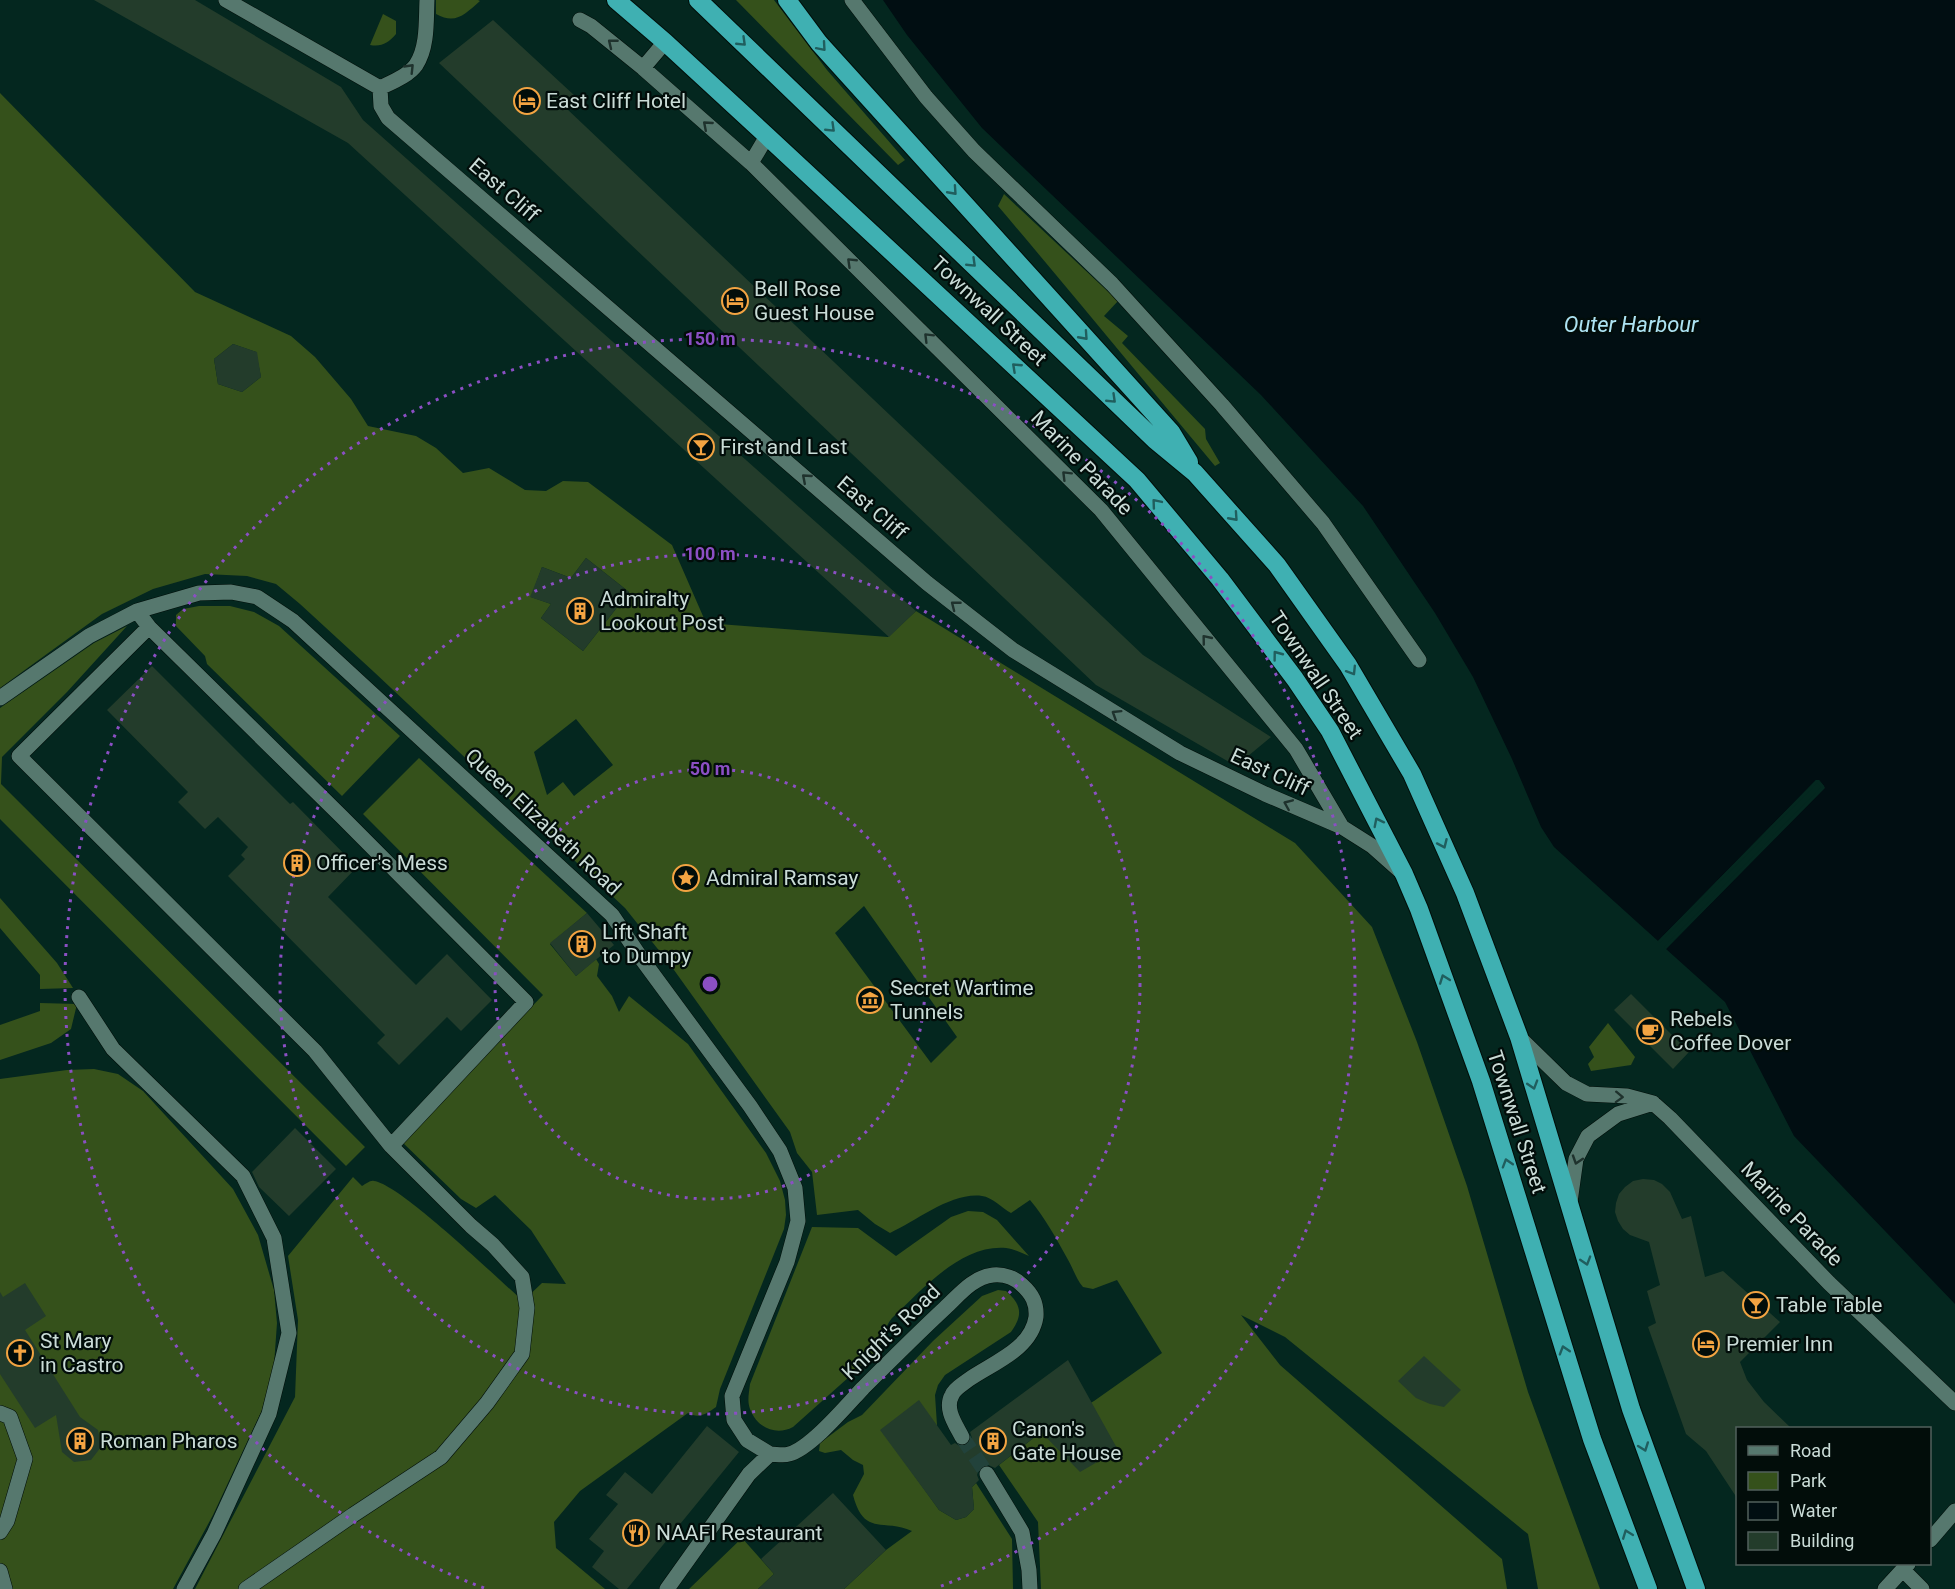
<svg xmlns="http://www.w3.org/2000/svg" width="1955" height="1589" viewBox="0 0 1955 1589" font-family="Roboto,sans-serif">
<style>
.green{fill:#35511b;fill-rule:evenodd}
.water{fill:#010e12}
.pier{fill:#04271f}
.building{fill:#233c2b}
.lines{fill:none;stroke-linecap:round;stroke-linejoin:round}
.minor-tunnel{stroke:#22423b;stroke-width:15;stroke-dasharray:15 8;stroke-linecap:butt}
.minor-casing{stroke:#000e09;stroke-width:16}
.highway-casing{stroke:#000e09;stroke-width:20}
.minor{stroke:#56786e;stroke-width:15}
.highway{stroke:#3fb0b2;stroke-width:18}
.oneway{stroke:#205e5e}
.oneway2{stroke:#1f322d}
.ring{fill:none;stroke:#8b4fc4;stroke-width:3;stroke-dasharray:3 6}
.labels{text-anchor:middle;stroke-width:4.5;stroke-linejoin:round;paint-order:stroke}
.poi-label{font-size:21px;fill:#cadcd7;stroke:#020d0a;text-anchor:start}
.street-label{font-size:21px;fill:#cadcd7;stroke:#020d0a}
.water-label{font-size:22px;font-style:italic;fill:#ade3f3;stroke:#020d0a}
.centre{fill:#8b4fc4;stroke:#020d0a;stroke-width:3}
.ring-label{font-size:18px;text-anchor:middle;font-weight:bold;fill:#8b4fc4;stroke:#020d0a;stroke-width:4.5;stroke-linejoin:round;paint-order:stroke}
</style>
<rect width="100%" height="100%" fill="#04271f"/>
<path class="green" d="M 436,0 L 478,0 L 480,1 C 465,14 456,25 436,14 Z
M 736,0 L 774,0 L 827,70 L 905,160 L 898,165 Z
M 383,14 L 396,21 L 396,34 C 388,43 382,47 370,45 Z
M 0,93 L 195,292 L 291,336 L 315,357 L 351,399 L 368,426 L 416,436 L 436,448 L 463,473 L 489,468 L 525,490 L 546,491 L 563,481 L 588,482 L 672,545 L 706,623 L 888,637 L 916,611 L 1295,843 L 1372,927 L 1417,1042 L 1467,1186 L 1528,1392 L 1600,1589 L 1538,1589 L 1528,1534 L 1285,1337 L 1241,1315 L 1280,1365 L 1502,1559 L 1507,1589 L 1041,1589 L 1038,1522 L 999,1465 L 1041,1432 L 1094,1401 L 1162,1353 L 1117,1280 L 1093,1289 L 1083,1287 C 1076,1279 1073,1268 1067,1258 C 1056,1238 1045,1218 1030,1200 L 1011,1213 C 1002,1208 992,1197 982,1196 C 951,1192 917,1221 890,1233 L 875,1224 L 858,1210 L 817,1215 L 812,1172 L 797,1153 L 790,1132 L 669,963 L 625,908 L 374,672 L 300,604 L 276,584 L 247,576 L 205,574 L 153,589 L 102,614 L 0,688 ZM 233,344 L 256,352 L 261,377 L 242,392 L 218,384 L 214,359 ZM 586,558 L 629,592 L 583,651 L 541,618 L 551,604 L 531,597 L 542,567 L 571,578 ZM 576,719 L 613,765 L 574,796 L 563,782 L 547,795 L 534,752 ZM 864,906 L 957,1037 L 931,1063 L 835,933 Z
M 1004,194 L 1118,301 L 1104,316 L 1128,336 L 1122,343 L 1205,429 L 1206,439 L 1220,463 L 1215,466 C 1142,379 1071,292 998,206 Z
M 199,606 L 230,606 L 254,612 L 279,626 L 400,736 L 342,796 L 207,664 L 205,656 L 176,626 L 176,615 L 183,609 Z
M 127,626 L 67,692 L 2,757 L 1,784 L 365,1147 L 346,1166 L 0,819 L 0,708 L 94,643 Z
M 419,758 L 587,913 L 550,944 L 576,976 L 596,959 L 599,964 L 597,976 L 612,996 L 619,1012 L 629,996 L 688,1044 L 766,1153 L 780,1181 L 785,1200 L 786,1215 L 784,1229 L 720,1389 L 716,1407 C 706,1414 699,1419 688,1413 L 580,1491 L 554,1522 L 556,1548 L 605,1589 L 195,1589 L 295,1397 L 298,1320 L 288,1256 L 353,1177 L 362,1186 C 366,1184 370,1180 374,1181 C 400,1184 498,1279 523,1301 L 542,1283 L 566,1284 L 531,1230 L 495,1195 L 476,1208 L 461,1199 L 401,1141 L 543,995 L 363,814 Z
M 0,898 L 57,963 L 73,988 L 40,989 L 40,975 L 0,928 Z
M 40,1003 L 77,1004 L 71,1029 L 51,1043 L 0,1060 L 0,1025 L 40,1011 Z
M 1608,1023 L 1635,1057 L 1631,1065 L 1591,1071 L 1588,1064 L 1594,1057 L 1589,1047 Z
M 94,1069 L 118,1074 L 143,1091 L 233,1189 L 258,1235 L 274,1290 L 277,1323 L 274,1365 L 262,1410 L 213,1515 L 173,1589 L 0,1589 L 0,1079 L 67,1070 Z
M 968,1211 L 983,1212 L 997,1220 L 1029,1256 C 1022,1253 1014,1249 1006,1248 C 961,1244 922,1290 892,1318 C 883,1328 885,1341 877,1352 L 793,1427 C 776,1436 757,1428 750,1409 C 747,1401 749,1393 750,1384 L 812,1227 L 858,1228 L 896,1256 L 951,1217 Z
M 998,1290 L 1006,1291 C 1022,1305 1023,1315 1011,1332 L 945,1375 L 938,1385 L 935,1395 L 937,1425 L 909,1468 L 939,1510 L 956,1520 L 966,1517 L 974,1509 L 972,1487 L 976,1483 L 1012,1539 L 1013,1589 L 844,1589 L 886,1550 L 912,1531 C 883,1518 864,1537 853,1495 L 864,1474 L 863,1465 L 853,1460 L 841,1450 L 825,1453 L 819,1451 L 820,1443 L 848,1422 L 862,1415 L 933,1341 L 982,1296 Z
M 742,1538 L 774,1574 L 758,1589 L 689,1589 Z"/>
<path class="water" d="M 883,0 L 1955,0 L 1955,1304 L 1794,1136 L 1725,1002 L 1666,949 L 1824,788 L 1824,786 L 1819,780 L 1816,780 L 1658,941 L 1554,847 L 1541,827 L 1512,759 L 1473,677 L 1435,613 L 1363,506 L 1261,395 L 982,128 L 907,35 Z"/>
<path class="pier" d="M 1816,780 L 1819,780 L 1824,786 L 1825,788 L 1666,949 L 1664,947 L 1821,787 L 1817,783 L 1660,943 L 1658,941 Z"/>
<path class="building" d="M 94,0 L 195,0 L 341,87 L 363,120 L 916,611 L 889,637 L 348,143 Z
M 493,20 L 575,96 L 566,108 L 1143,655 L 1271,737 L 1236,766 L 1096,685 L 439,63 Z
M 233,344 L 257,352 L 261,377 L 242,392 L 218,384 L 214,359 Z
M 586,558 L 629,592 L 583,651 L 541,618 L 551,604 L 530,597 L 542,567 L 571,578 Z
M 152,666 L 290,804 L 293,802 L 357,867 L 328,897 L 416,985 L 447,954 L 492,1000 L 461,1031 L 447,1017 L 399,1065 L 377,1043 L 385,1035 L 228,876 L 245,859 L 241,855 L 248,847 L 218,817 L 205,829 L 178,802 L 188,792 L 107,710 Z
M 587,913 L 614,945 L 576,976 L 550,943 Z
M 1631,994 L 1689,1052 L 1673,1069 L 1614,1010 Z
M 295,1128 L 336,1169 L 289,1216 L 259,1187 L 252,1172 Z
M 1643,1179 L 1654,1180 L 1662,1184 L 1670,1192 L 1682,1219 L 1691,1216 L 1705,1277 L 1723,1271 L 1780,1322 L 1740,1362 L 1747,1380 L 1764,1402 L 1791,1428 L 1737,1428 L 1737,1498 L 1706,1451 L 1686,1434 L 1648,1327 L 1656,1323 L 1647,1291 L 1660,1285 L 1649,1242 L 1630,1235 L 1623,1229 L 1618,1221 L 1615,1212 L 1616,1203 L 1619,1194 L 1625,1187 L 1633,1181 Z
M 25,1283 L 46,1316 L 25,1330 L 80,1417 L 98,1430 L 101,1447 L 91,1460 L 74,1462 L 62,1452 L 56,1415 L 35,1428 L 0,1374 L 0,1292 L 3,1297 Z
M 1424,1356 L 1461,1390 L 1444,1407 L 1430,1404 L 1416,1398 L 1398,1381 Z
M 1068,1360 L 1118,1450 L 1080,1472 L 1041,1432 L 995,1468 L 986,1464 L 979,1469 L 977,1475 L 979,1480 L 972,1487 L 974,1509 L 966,1517 L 956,1520 L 939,1510 L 880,1430 L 919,1400 L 951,1445 L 955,1443 L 961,1447 L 966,1446 L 972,1438 L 970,1432 Z
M 707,1426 L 739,1452 L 627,1589 L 619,1589 L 592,1567 L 604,1551 L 589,1539 L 618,1504 L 606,1495 L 625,1472 L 652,1494 Z
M 833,1493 L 886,1550 L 844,1589 L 758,1589 L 774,1574 L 761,1559 Z"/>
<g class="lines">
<path class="minor-tunnel" d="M 962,1437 L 987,1474"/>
<defs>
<path id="minor" d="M 226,0 L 380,88
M 852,0 L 926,97 L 974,151 L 1112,284 L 1222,405 L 1323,523 L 1419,660
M 580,20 L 591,26 L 643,68 L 751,163 L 1101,510 L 1296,749 L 1342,827
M 643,68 L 665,42
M 380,88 L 381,106 L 388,118 L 927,583 L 1013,650 L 1180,753 L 1265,794 L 1342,827 L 1372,846 L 1399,870
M 380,88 C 392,82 408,76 416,65 C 428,47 426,20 427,0
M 751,163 L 767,136
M 137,611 L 199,593 L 231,592 L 257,597 L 293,621 L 612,915 L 641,958 L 750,1106 L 780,1151 L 795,1188 L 798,1221 L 787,1262 L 732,1396 L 734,1420 L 747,1440 L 770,1454
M 149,627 L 19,756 L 315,1051 L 391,1146 L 471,1226 L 493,1245 L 522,1277 L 527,1308 L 522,1354 L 487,1403 L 441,1457 L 353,1515 L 246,1589
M 0,698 L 89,636 L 137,611 L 149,627 L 342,817 L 526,1002 L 391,1146
M 79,997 L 113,1049 L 243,1176 L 274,1238 L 289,1333 L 269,1414 L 214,1534 L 184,1589
M 1519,1037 L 1566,1083 L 1587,1094 L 1627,1096 L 1653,1103 L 1670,1118 L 1829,1283 L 1955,1403
M 1570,1202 L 1576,1159 L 1588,1136 L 1618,1114 L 1653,1103
M 0,1413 L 10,1417 L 25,1459 L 7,1521 L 0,1532
M 987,1474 L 1022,1532 L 1029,1570 L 1030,1589
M 1930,1540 L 1955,1511
M 1903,1570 L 1922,1589
M 0,1571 L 5,1589
M 667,1589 L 749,1474 L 770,1454 C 776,1454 783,1456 789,1454 C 810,1449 847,1405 863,1388 C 890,1361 917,1334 945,1308 C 959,1295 973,1277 993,1275 C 1004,1274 1015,1278 1022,1285 C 1032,1294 1037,1303 1036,1317 C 1031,1350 992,1363 968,1380 C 962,1385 955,1388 952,1395 C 944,1409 956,1425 962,1437
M 1885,1589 L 1908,1564"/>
<path id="highway" d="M 616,0 L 665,42 L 767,136 L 1137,480 L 1220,579 L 1295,679 L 1330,731 L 1404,874 L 1419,909 L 1481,1081 L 1592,1439 L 1648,1589
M 698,0 L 1155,440 L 1195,473 L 1277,565 L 1348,665 L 1412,774 L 1465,893 L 1519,1037 L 1631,1409 L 1696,1589
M 787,0 L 819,43 L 1171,432 L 1189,462"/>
</defs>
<use href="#minor" class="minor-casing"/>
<use href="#highway" class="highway-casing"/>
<use href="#minor" class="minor"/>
<use href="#highway" class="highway"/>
</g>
<defs><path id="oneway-chevron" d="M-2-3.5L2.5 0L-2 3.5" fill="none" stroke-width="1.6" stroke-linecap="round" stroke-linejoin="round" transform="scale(1.5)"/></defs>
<g class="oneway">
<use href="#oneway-chevron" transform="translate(742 42) rotate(44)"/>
<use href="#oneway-chevron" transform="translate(822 47) rotate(49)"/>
<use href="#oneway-chevron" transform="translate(831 128) rotate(44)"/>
<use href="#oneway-chevron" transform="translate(953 191) rotate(48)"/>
<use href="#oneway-chevron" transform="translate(972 263) rotate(44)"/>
<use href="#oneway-chevron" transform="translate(1084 336) rotate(48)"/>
<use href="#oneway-chevron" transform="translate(1016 367) rotate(-137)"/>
<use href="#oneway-chevron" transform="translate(1112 399) rotate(44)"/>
<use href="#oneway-chevron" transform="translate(1156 503) rotate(-130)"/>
<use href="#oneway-chevron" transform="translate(1234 517) rotate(48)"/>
<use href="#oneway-chevron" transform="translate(1277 655) rotate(-127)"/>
<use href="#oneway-chevron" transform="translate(1352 671) rotate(58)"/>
<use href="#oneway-chevron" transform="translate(1378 822) rotate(-117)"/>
<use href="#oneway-chevron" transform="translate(1443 844) rotate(66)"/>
<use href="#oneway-chevron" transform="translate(1444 979) rotate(-110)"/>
<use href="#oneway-chevron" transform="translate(1533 1085) rotate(73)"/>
<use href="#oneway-chevron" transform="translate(1507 1163) rotate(-107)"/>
<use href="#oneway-chevron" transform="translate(1586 1261) rotate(73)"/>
<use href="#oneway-chevron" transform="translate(1564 1350) rotate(-107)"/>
<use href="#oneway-chevron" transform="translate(1644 1447) rotate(70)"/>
<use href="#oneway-chevron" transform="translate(1627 1534) rotate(-111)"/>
</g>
<g class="oneway2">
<use href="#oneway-chevron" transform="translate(612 43) rotate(-141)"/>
<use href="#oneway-chevron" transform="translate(410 68) rotate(-46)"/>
<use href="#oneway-chevron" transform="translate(707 125) rotate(-139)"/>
<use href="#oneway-chevron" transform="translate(851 262) rotate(-136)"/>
<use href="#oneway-chevron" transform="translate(928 337) rotate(-135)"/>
<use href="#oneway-chevron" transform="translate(1066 475) rotate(-135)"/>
<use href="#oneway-chevron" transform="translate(806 478) rotate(-139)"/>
<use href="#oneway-chevron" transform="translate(955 605) rotate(-142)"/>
<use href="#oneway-chevron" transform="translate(1206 639) rotate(-129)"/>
<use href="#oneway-chevron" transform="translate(1116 714) rotate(-148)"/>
<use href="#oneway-chevron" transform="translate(1288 804) rotate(-157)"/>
<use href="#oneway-chevron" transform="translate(1619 1097) rotate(2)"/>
<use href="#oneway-chevron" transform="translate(1577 1160) rotate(108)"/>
</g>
<g class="ring">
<circle cx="710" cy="984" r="215"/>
<circle cx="710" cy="984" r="430"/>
<path d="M484 1588A645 645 0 1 1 936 1588"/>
</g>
<defs>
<symbol id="hotel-ring" viewBox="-11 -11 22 22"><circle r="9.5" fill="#020d0a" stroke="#f3a442" stroke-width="1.5"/><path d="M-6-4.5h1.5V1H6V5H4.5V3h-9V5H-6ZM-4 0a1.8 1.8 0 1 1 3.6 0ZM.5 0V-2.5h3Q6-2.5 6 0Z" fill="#f3a442"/></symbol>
<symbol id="bar-ring" viewBox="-11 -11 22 22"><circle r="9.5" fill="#020d0a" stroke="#f3a442" stroke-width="1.5"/><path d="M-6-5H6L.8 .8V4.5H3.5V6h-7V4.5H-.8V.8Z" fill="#f3a442"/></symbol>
<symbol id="building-ring" viewBox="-11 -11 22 22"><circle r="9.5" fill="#020d0a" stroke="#f3a442" stroke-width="1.5"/><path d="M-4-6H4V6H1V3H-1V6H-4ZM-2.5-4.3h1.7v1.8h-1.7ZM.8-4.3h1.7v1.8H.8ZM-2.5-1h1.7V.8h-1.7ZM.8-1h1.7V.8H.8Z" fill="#f3a442"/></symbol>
<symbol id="sight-ring" viewBox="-11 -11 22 22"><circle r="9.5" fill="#020d0a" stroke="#f3a442" stroke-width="1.5"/><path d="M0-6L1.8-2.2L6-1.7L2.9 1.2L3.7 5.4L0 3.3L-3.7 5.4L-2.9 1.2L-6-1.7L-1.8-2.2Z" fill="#f3a442"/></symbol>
<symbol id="museum-ring" viewBox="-11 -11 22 22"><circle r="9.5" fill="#020d0a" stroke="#f3a442" stroke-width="1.5"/><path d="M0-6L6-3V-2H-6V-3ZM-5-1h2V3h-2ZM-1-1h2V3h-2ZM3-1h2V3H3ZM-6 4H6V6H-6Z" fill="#f3a442"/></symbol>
<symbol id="cafe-ring" viewBox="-11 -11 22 22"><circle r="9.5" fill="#020d0a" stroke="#f3a442" stroke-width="1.5"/><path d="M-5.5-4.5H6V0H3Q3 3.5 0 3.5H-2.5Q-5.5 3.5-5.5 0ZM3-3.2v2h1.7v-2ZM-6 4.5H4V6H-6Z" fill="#f3a442"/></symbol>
<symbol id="church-ring" viewBox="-11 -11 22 22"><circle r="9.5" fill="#020d0a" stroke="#f3a442" stroke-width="1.5"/><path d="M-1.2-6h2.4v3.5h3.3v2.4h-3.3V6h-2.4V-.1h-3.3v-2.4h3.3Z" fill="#f3a442"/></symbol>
<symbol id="restaurant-ring" viewBox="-11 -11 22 22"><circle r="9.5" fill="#020d0a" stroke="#f3a442" stroke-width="1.5"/><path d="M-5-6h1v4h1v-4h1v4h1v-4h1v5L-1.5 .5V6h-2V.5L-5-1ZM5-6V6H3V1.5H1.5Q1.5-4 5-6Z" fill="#f3a442"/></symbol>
</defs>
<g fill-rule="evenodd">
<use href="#hotel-ring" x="512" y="86" width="30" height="30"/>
<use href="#hotel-ring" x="720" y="286" width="30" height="30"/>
<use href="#bar-ring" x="686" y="432" width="30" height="30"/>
<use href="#building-ring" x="565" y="596" width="30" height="30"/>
<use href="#building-ring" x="282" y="848" width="30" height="30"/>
<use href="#sight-ring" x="671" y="863" width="30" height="30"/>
<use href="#building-ring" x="567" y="929" width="30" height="30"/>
<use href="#museum-ring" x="855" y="985" width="30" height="30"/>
<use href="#cafe-ring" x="1635" y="1016" width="30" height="30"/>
<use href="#bar-ring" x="1741" y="1290" width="30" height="30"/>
<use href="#hotel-ring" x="1691" y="1329" width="30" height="30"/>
<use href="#church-ring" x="5" y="1338" width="30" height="30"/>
<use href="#building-ring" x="65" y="1426" width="30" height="30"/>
<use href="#building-ring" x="978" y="1426" width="30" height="30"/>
<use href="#restaurant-ring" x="621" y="1518" width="30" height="30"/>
</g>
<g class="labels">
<g class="poi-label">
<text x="546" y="108">East Cliff Hotel</text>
<text x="754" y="296">Bell Rose<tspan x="754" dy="24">Guest House</tspan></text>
<text x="720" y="454">First and Last</text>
<text x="600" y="606">Admiralty<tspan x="600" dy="24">Lookout Post</tspan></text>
<text x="316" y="870">Officer's Mess</text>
<text x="706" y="885">Admiral Ramsay</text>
<text x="602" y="939">Lift Shaft<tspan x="602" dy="24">to Dumpy</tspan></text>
<text x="890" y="995">Secret Wartime<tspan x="890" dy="24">Tunnels</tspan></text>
<text x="1670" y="1026">Rebels<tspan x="1670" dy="24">Coffee Dover</tspan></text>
<text x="1776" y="1312">Table Table</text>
<text x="40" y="1348">St Mary<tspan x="40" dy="24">in Castro</tspan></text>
<text x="1726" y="1351">Premier Inn</text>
<text x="1012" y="1436">Canon's<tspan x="1012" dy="24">Gate House</tspan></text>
<text x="100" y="1448">Roman Pharos</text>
<text x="656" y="1540">NAAFI Restaurant</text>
</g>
<g class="street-label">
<text transform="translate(504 190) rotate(41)" y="7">East Cliff</text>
<text transform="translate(989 311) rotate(43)" y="7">Townwall Street</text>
<text transform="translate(1082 463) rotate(46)" y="7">Marine Parade</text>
<text transform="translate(872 508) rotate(41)" y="7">East Cliff</text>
<text transform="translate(1316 675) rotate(56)" y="7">Townwall Street</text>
<text transform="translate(1270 772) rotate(25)" y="7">East Cliff</text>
<text transform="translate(543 822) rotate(43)" y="7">Queen Elizabeth Road</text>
<text transform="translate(1517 1122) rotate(72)" y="7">Townwall Street</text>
<text transform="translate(1792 1214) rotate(46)" y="7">Marine Parade</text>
<text transform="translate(891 1332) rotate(-44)" y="7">Knight's Road</text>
</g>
<g class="water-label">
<text x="1631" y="332">Outer Harbour</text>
</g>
</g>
<circle cx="710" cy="984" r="9" class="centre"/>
<g class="ring-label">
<text x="710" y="345">150 m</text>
<text x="710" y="560">100 m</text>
<text x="710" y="775">50 m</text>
</g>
<rect x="1736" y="1427" width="195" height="138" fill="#020d0a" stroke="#52605c" stroke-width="1.5"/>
<rect x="1748" y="1446" width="30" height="9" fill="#56786e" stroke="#52605c" stroke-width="1.5"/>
<text x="1790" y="1457" font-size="18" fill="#cadcd7">Road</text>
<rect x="1748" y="1472" width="30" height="18" fill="#35511b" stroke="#52605c" stroke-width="1.5"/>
<text x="1790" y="1487" font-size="18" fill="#cadcd7">Park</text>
<rect x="1748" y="1502" width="30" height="18" fill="#010e12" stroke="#52605c" stroke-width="1.5"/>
<text x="1790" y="1517" font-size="18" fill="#cadcd7">Water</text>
<rect x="1748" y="1532" width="30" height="18" fill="#233c2b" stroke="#52605c" stroke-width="1.5"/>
<text x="1790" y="1547" font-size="18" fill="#cadcd7">Building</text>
</svg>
